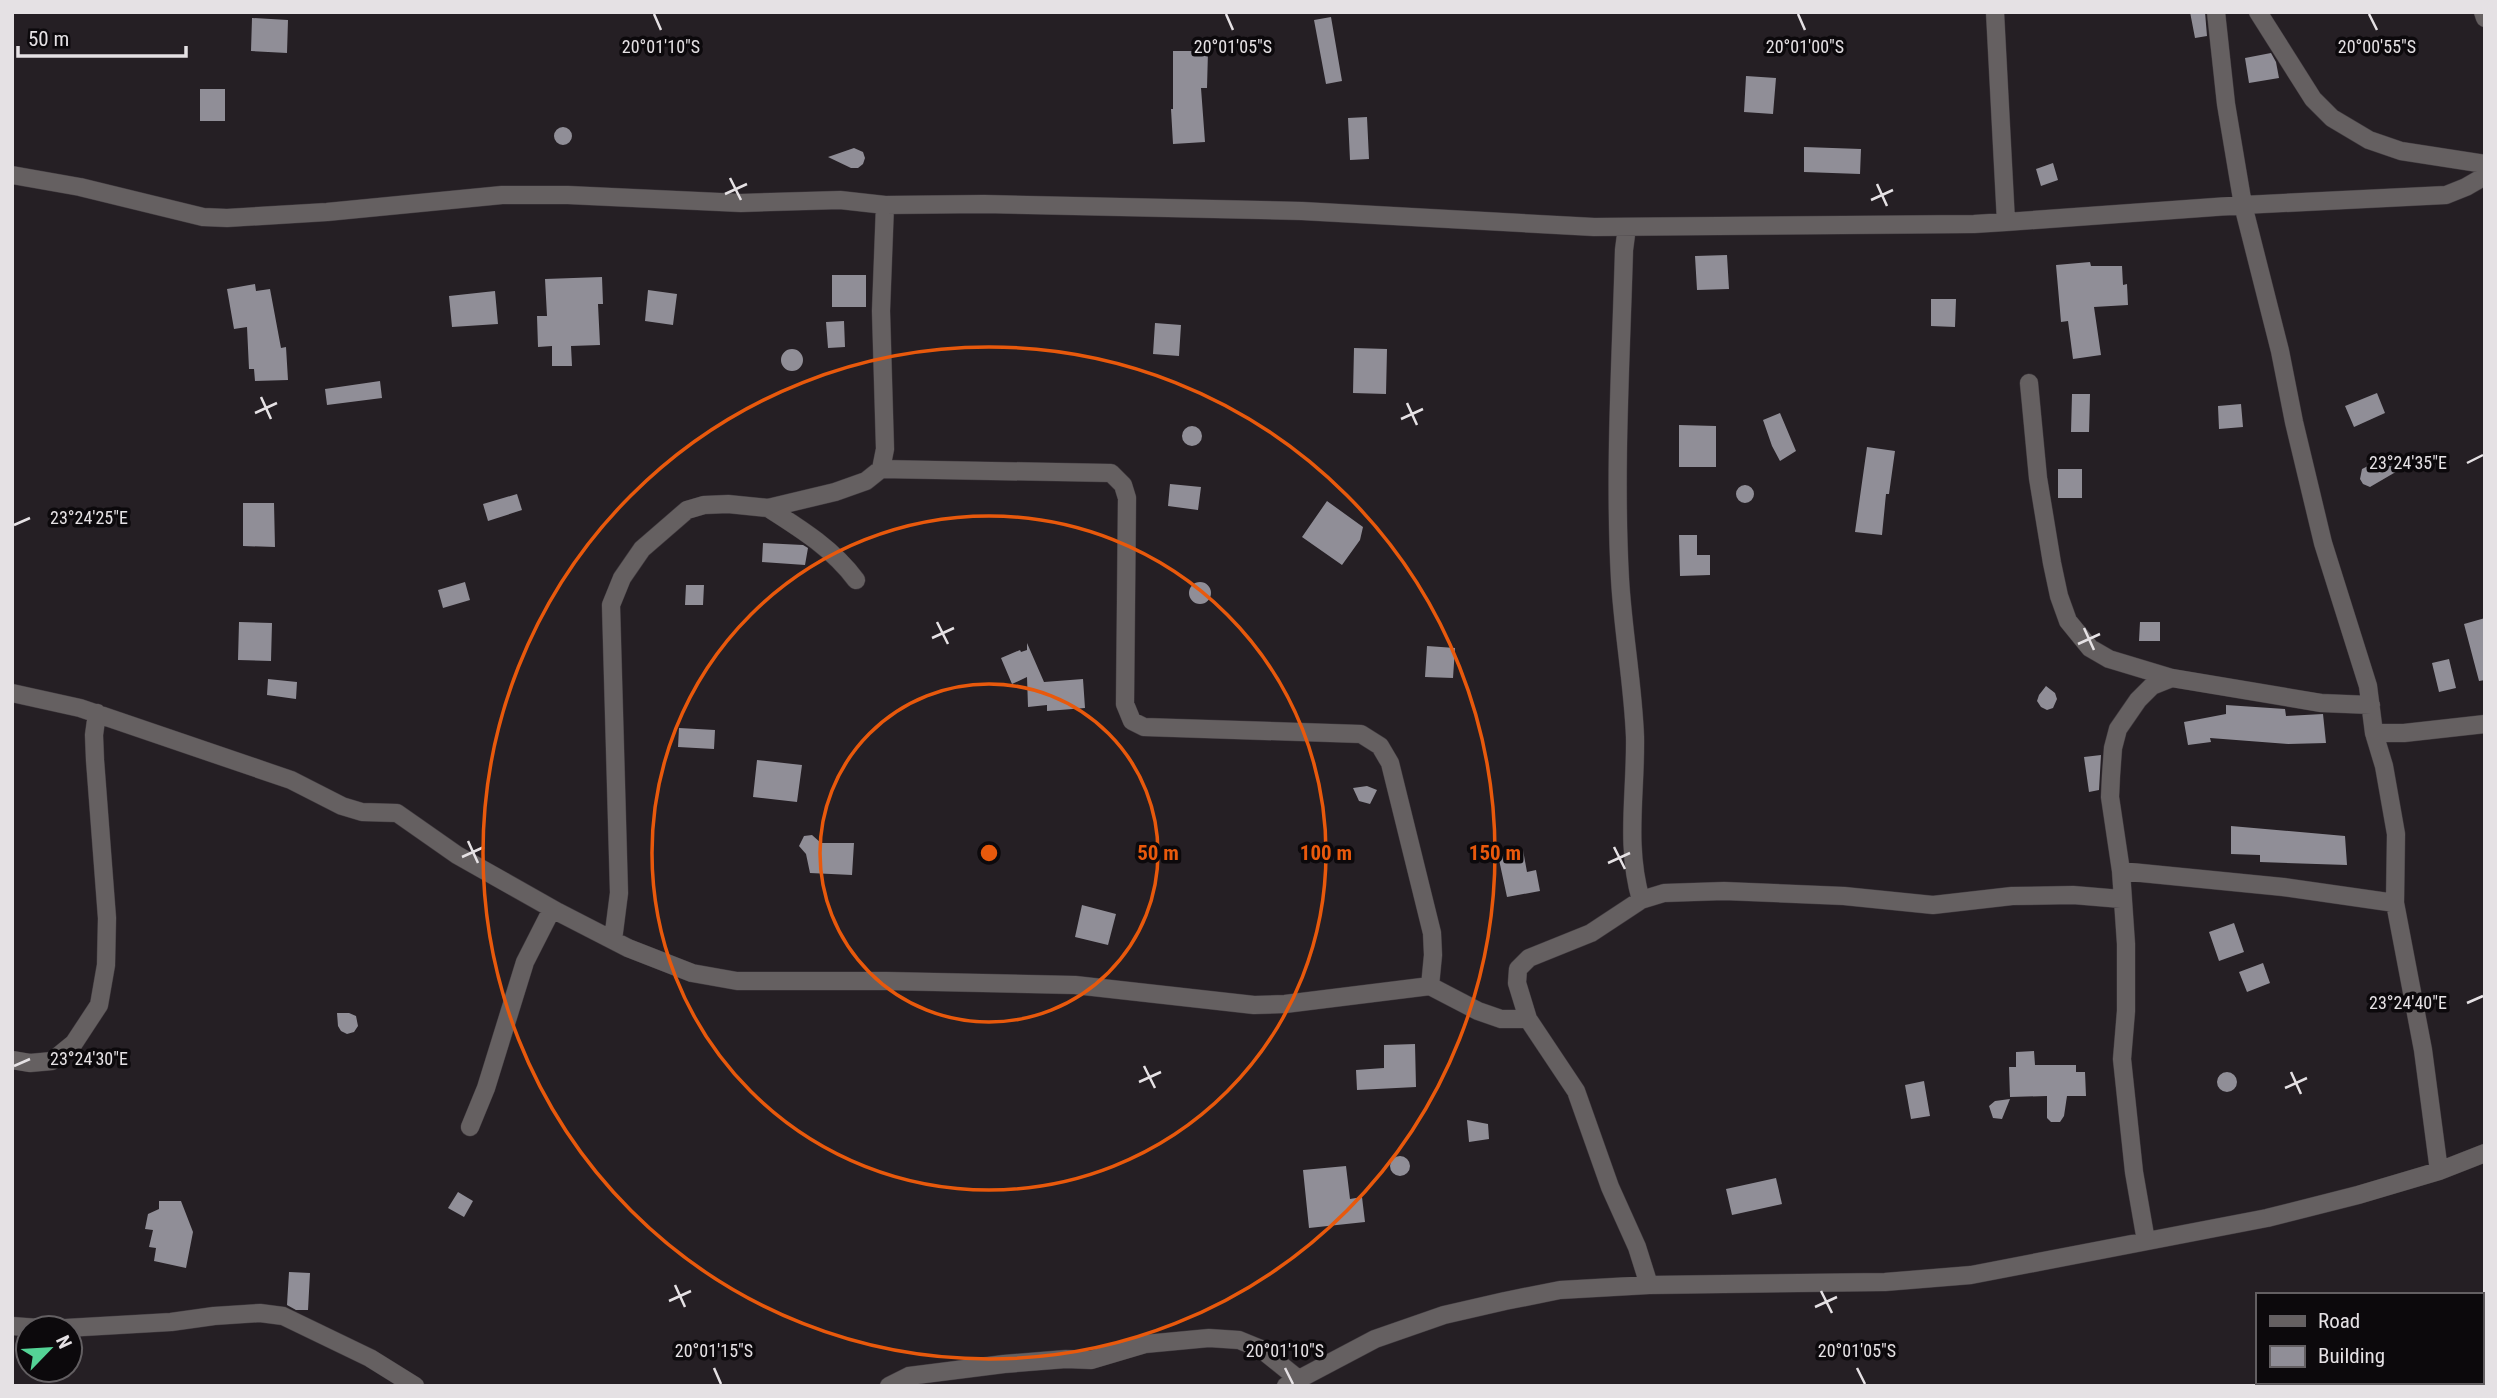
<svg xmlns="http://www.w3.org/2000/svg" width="2497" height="1398" viewBox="0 0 2497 1398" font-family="'Roboto Condensed',sans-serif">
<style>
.building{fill:#908e97}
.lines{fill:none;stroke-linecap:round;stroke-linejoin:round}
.street-casing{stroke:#403a3f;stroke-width:19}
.street{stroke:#656061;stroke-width:18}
.ticks{fill:none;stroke:#e5e1e4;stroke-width:2.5}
.ring{fill:none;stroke:#e8590c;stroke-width:3.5}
.ticks-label{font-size:18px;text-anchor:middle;fill:#e5e1e4;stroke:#0c090c;stroke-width:7;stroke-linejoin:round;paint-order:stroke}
.centre{fill:#e8590c;stroke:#0c090c;stroke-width:3.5}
.ring-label{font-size:21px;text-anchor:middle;font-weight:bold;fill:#e8590c;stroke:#0c090c;stroke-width:7;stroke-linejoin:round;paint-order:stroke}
</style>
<rect width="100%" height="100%" fill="#251f24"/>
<path class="building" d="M 2190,12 L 2205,12 L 2207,36 L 2195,38 Z
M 1331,17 L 1342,81 L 1326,84 L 1314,20 Z
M 252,18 L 288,20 L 287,53 L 251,51 Z
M 1173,51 L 1208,51 L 1207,88 L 1201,88 L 1205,142 L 1173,144 L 1171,109 L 1173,109 Z
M 2271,53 L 2276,62 L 2279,78 L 2249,83 L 2245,58 Z
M 1746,76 L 1776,78 L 1773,114 L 1744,112 Z
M 200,89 L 225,89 L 225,121 L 200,121 Z
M 1367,117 L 1369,159 L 1350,160 L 1348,118 Z
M554 136a9 9 0 1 1 18 0a9 9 0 1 1-18 0Z
M 1804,147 L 1861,149 L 1860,174 L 1804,172 Z
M 854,148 L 863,152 L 865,158 L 863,164 L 858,168 L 851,168 L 828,157 Z
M 2053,163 L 2058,180 L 2041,186 L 2036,169 Z
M 1727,255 L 1729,289 L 1697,290 L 1695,256 Z
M 2090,262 L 2091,266 L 2122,266 L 2123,285 L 2127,284 L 2128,305 L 2094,307 L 2101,355 L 2073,359 L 2068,321 L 2061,322 L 2056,265 Z
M 832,275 L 866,275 L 866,307 L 832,307 Z
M 602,277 L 603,304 L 598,304 L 600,345 L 571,346 L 572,366 L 552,366 L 552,346 L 538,347 L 537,316 L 547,316 L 545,279 Z
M 255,284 L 256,291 L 270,289 L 281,348 L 286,347 L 288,380 L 255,381 L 254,369 L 249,369 L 247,327 L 234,329 L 227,289 Z
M 648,290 L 677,294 L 673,325 L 645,321 Z
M 495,291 L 498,324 L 452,327 L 449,296 Z
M 1931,299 L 1956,299 L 1955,327 L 1931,326 Z
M 844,321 L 845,347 L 828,348 L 826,322 Z
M 1155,323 L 1181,325 L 1179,356 L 1153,354 Z
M 1354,348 L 1387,349 L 1386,394 L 1353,393 Z
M781 360a11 11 0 1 1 22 0a11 11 0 1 1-22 0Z
M 380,381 L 382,398 L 327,405 L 325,389 Z
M 2377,393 L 2385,413 L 2354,427 L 2345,406 Z
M 2072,394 L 2090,394 L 2089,432 L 2071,432 Z
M 2241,404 L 2243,427 L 2219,429 L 2218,406 Z
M 1780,413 L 1796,451 L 1780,461 L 1772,446 L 1763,420 Z
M 1679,425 L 1716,426 L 1716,467 L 1679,467 Z
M1182 436a10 10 0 1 1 20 0a10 10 0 1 1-20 0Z
M 1867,447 L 1895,451 L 1889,494 L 1886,494 L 1882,535 L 1855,532 Z
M 2368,466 L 2406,466 L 2370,487 L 2363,484 L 2360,479 L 2362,469 Z
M 2058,469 L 2082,469 L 2082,498 L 2058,498 Z
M 1170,484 L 1201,487 L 1198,510 L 1168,506 Z
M1736 494a9 9 0 1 1 18 0a9 9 0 1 1-18 0Z
M 517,494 L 522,510 L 488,521 L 483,504 Z
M 1327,501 L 1363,527 L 1360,540 L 1342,565 L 1302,537 Z
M 243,503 L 274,503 L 275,547 L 243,546 Z
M 1679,535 L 1697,535 L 1697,555 L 1710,555 L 1710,575 L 1680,576 Z
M 763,543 L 803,545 L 808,548 L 805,565 L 762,562 Z
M1189 593a11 11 0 1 1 22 0a11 11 0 1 1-22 0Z
M 465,582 L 470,600 L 443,608 L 438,590 Z
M 686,585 L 704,585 L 703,605 L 685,605 Z
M 2485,618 L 2485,680 L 2479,681 L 2464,624 Z
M 239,622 L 272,623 L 271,661 L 238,660 Z
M 2140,622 L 2160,622 L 2160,641 L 2139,641 Z
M 1027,643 L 1044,682 L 1083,679 L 1085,708 L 1047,711 L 1047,705 L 1028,707 L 1027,677 L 1012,684 L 1001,658 L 1020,650 L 1021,652 L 1027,650 Z
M 1427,646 L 1455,648 L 1453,678 L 1425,677 Z
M 2449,659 L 2456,688 L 2439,692 L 2432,663 Z
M 268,679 L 297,682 L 296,699 L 267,695 Z
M 2046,686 L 2055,693 L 2057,699 L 2053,708 L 2047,710 L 2041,707 L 2037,701 L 2039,695 Z
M 2226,705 L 2285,709 L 2286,716 L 2323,714 L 2326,743 L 2288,744 L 2210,738 L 2211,742 L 2188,745 L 2184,722 L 2226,714 Z
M 679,728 L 715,730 L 714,749 L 678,747 Z
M 2101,755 L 2099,790 L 2089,792 L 2084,757 Z
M 757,760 L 802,765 L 797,802 L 753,797 Z
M 1367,786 L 1377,790 L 1370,804 L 1359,801 L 1353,788 Z
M 2231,826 L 2345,836 L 2347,865 L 2260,862 L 2260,855 L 2231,854 Z
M 812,835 L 821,843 L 854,843 L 852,875 L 810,873 L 806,854 L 799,846 L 804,836 Z
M 1523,850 L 1527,872 L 1536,870 L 1540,891 L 1507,897 L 1498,855 Z
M 1082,905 L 1116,914 L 1108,945 L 1075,937 Z
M 2234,923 L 2244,952 L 2219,961 L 2209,932 Z
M 2263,963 L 2270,983 L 2247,992 L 2239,972 Z
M 337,1013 L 349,1013 L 356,1016 L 358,1026 L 354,1032 L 347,1034 L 341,1031 L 338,1026 Z
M 1415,1044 L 1416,1087 L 1357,1090 L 1356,1070 L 1384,1068 L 1384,1045 Z
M 2034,1051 L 2035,1065 L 2076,1065 L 2076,1072 L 2085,1072 L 2086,1096 L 2067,1096 L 2064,1116 L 2060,1122 L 2051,1122 L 2047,1118 L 2047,1096 L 2010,1097 L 2009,1067 L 2016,1067 L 2016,1052 Z
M2217 1082a10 10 0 1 1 20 0a10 10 0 1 1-20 0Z
M 1924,1081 L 1930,1116 L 1911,1119 L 1905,1085 Z
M 2010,1099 L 2002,1119 L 1993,1118 L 1989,1106 L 1995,1101 Z
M 1467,1120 L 1488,1124 L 1489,1139 L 1469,1142 Z
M1390 1166a10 10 0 1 1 20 0a10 10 0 1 1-20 0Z
M 1346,1166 L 1350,1199 L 1362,1197 L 1365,1222 L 1309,1228 L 1303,1170 Z
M 1776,1178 L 1782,1204 L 1732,1215 L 1726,1189 Z
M 458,1192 L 473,1201 L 464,1217 L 448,1208 Z
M 159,1201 L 181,1201 L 193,1232 L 186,1268 L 154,1261 L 156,1248 L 149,1247 L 153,1230 L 145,1229 L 148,1214 L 159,1209 Z
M 289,1272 L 310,1273 L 308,1310 L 296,1310 L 287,1305 Z"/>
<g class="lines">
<defs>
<path id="street" d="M 2216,12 L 2226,104 L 2243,205 L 2446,195 L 2466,187 L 2485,176
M 2258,12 L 2313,99 L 2332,118 L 2369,140 L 2401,151 L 2485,164
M 2483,12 L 2485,18
M 12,175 L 80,187 L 203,217 L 227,218 L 327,212 L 502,195 L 568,195 L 741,203 L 840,200 L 885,205 L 984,204 L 1302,211 L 1594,227 L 1974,224 L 2006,222 L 1995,12
M 2006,222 L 2243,205 L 2280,351 L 2294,422 L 2323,543 L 2368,686 L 2374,733 L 2384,766 L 2396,834 L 2395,903 L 2423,1050 L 2439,1171
M 1627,227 L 1624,250 C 1621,360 1614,470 1620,579 C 1623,632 1633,684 1635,737 C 1636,793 1625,845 1641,900
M 2029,383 L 2038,478 L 2052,563 L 2059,596 L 2068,621 L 2090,648 L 2109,659 L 2172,678
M 881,469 L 1111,473 L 1123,485 L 1127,498 L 1125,704 L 1132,721 L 1144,727 L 1361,734 L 1380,746 L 1390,763 L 1432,933 L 1433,955 L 1430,986
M 768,508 C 801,529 833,549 856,580
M 12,693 L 80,708 L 291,780 L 342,806 L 362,812 L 397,813 L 457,855 L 558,912 L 628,948 L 692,973 L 737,981 L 887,981 L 1075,985 L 1254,1005 L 1285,1004 L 1430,986 L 1478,1011 L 1501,1019 L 1528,1019
M 2374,733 L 2404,733 L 2485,724
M 2121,871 L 2283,887 L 2395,903
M 613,940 L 619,893 L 611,605 L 622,578 L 642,549 L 687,510 L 704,505 L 728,504 L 768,508 L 835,492 L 866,481 L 881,469 L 885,449 L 881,311 L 885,205
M 12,1060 L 30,1063 L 52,1061 L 74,1043 L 99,1005 L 106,965 L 107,918 L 95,760 L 94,735 L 97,713
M 470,1127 L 486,1088 L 525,962 L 552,909
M 2146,1241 L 2134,1172 L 2122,1059 L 2126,1011 L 2126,944 L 2121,871 L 2110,797 L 2111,776 L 2113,748 L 2118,729 L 2138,700 L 2152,686 L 2172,678 L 2321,703 L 2371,705
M 1649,1285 L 1637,1247 L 1610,1187 L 1576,1091 L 1528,1019 L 1517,983 L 1518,969 L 1529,958 L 1591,933 L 1641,900 L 1664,893 L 1724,891 L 1844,896 L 1933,905 L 2012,896 L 2073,895 L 2121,899
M 12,1326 L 39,1328
M 66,1328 L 171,1322 L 214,1316 L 260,1313 L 283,1316 L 370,1358 L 415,1386
M 889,1386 L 909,1376 L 1004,1364 L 1066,1359 L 1091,1360 L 1145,1344 L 1209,1338 L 1239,1340 L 1261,1349 L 1297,1378
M 1286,1386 L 1375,1339 L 1444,1315 L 1505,1301 L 1560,1290 L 1649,1285 L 1885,1282 L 1971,1275 L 2267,1218 L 2358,1195 L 2439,1171 L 2485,1153"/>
</defs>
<use href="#street" class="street-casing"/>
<use href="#street" class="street"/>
</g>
<path class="ticks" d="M 654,14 L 661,30M 1226,14 L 1233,30M 1798,14 L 1805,30M 2369,14 L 2377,30M 730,178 L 741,200M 1877,184 L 1887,206M 725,194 L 747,184M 1871,200 L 1893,190M 261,397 L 271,419M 1407,403 L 1417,425M 255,413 L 277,403M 1401,419 L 1423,409M 2467,463 L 2483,455M 14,525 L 30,518M 937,622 L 948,644M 2084,628 L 2094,650M 932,638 L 954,628M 2078,644 L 2100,634M 468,841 L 478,863M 1614,847 L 1625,869M 462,857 L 484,847M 1608,863 L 1630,853M 2467,1003 L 2483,996M 14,1066 L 30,1059M 1144,1066 L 1155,1088M 2291,1072 L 2301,1094M 1139,1082 L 1161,1072M 2285,1088 L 2307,1078M 675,1285 L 685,1307M 1821,1291 L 1832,1313M 669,1301 L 691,1291M 1815,1307 L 1837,1297M 714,1368 L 721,1384M 1285,1368 L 1293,1384M 1857,1368 L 1865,1384"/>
<g class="ring">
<circle cx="989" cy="853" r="169"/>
<circle cx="989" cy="853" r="337"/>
<circle cx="989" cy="853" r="506"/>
</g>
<g class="ticks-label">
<text x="661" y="53">20°01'10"S</text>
<text x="1233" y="53">20°01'05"S</text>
<text x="1805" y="53">20°01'00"S</text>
<text x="2377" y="53">20°00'55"S</text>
<text x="2408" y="469">23°24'35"E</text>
<text x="89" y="524">23°24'25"E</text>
<text x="2408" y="1009">23°24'40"E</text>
<text x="89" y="1065">23°24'30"E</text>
<text x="714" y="1357">20°01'15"S</text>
<text x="1285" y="1357">20°01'10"S</text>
<text x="1857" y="1357">20°01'05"S</text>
</g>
<circle cx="989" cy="853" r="10" class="centre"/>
<g class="ring-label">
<text x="1158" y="860">50 m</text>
<text x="1326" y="860">100 m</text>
<text x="1495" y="860">150 m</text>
</g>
<rect width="2497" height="1398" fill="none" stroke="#e5e1e4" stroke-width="28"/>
<rect x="2256" y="1293" width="228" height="91" fill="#0c090c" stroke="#635f62" stroke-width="2"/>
<rect x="2270" y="1316" width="35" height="10" fill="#656061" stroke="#635f62" stroke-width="2"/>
<text x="2318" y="1328" font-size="21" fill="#e5e1e4">Road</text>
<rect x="2270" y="1346" width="35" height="21" fill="#908e97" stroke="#635f62" stroke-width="2"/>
<text x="2318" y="1363" font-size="21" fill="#e5e1e4">Building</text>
<g transform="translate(49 1349) rotate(65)"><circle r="33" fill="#0c090c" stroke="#635f62" stroke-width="2"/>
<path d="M0-5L12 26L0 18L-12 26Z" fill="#54d396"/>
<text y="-10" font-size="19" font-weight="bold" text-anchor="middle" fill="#e5e1e4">N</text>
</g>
<path d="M18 46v10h168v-10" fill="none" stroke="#e5e1e4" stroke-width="3.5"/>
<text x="28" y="46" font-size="21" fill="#e5e1e4" stroke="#0c090c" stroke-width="5" paint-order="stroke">50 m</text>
</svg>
